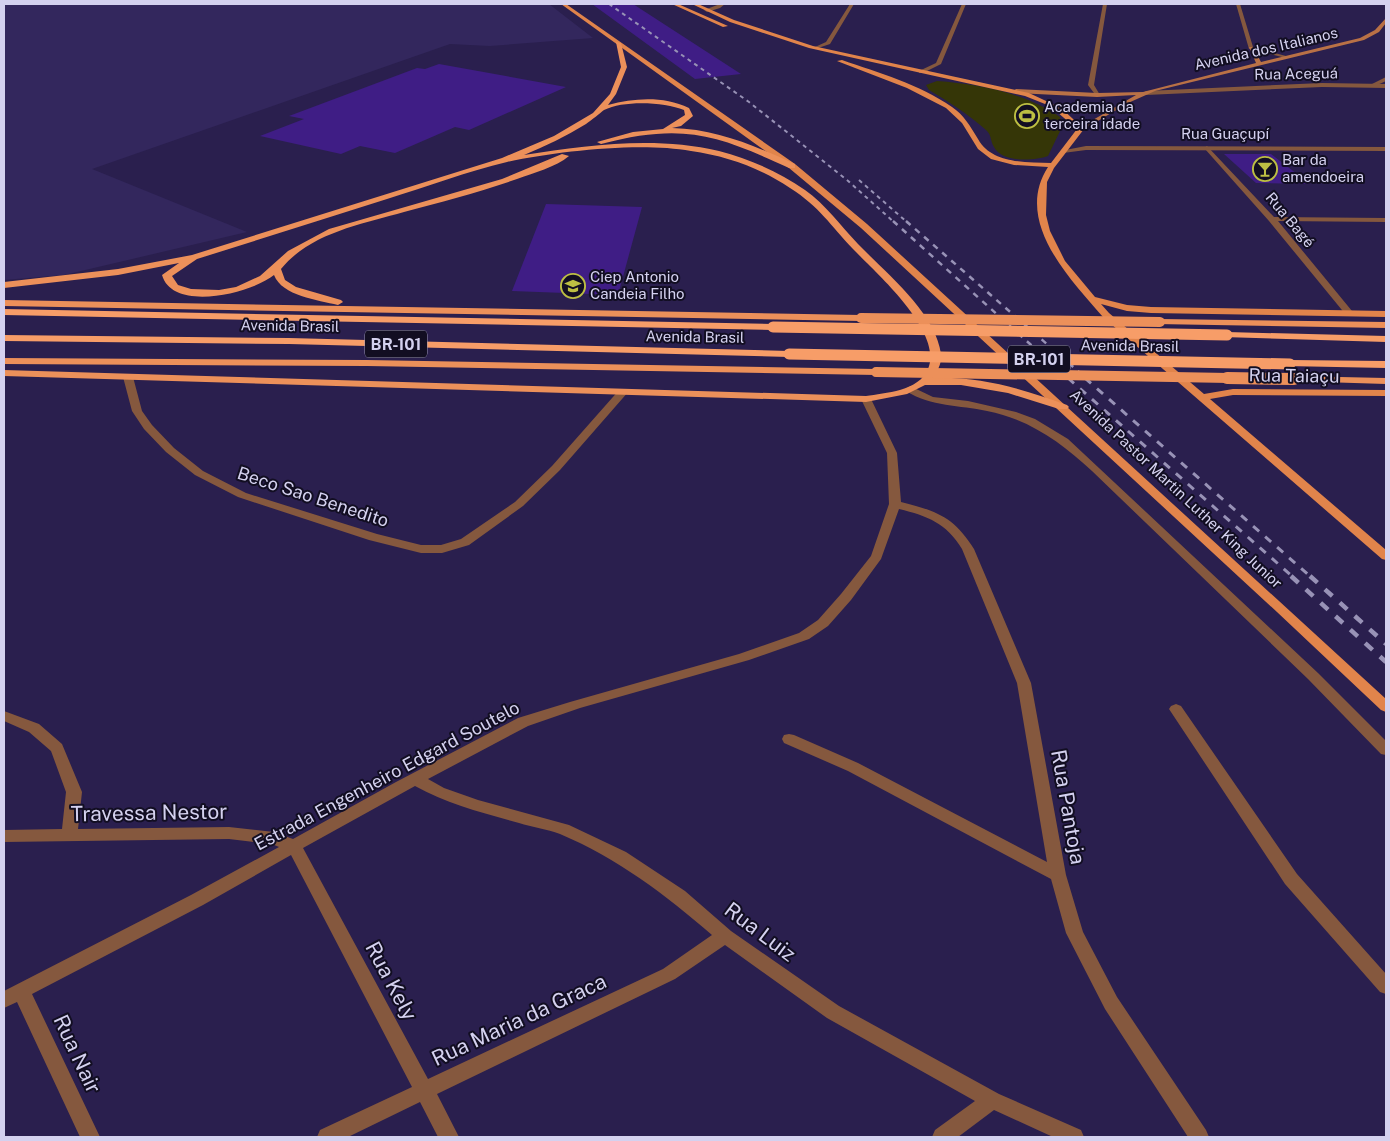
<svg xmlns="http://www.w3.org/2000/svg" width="1390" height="1141" viewBox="0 0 1390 1141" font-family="'Public Sans',sans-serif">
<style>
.built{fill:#33275d}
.green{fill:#353607}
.building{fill:#3f1d85}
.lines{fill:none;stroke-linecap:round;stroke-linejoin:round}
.minor{fill:#85583e;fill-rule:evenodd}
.tertiary{fill:#85583e;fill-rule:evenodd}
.secondary{fill:#b97146;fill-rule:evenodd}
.primary{fill:#e1844b;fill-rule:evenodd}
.trunk{fill:#ec905a;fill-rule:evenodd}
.motorway{fill:#f79d68;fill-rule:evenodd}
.rail-far3{stroke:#9892b6;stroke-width:2;stroke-dasharray:4 4;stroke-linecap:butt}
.rail-far2{stroke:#9892b6;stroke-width:2.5;stroke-dasharray:6 6;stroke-linecap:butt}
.rail-far1{stroke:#9892b6;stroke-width:3;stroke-dasharray:8 8;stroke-linecap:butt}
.rail{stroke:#9892b6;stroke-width:4.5;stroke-dasharray:10 10;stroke-linecap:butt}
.trunk-bridge-far1{stroke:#ec905a;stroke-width:10}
.trunk-bridge{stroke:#ec905a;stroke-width:12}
.motorway-bridge{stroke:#f79d68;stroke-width:11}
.labels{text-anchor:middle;stroke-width:4;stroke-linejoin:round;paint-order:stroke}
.far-street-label{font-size:15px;fill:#d4d1ef;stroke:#120e22}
.far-poi-label{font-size:15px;fill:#d4d1ef;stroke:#120e22;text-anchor:start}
.shield{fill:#120e22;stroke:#9a96b2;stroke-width:1}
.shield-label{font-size:16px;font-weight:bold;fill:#d4d1ef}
.street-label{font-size:18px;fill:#d4d1ef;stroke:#120e22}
.near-street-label{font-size:21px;fill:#d4d1ef;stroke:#120e22}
</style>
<rect width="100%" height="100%" fill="#2a1f4e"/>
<path class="built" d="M 4,4 L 549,4 L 593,38 L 490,46 L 450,44 L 92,169 L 247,232 L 64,275 L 4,280 Z"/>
<path class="green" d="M 937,81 C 979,84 1025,93 1060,117 L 1062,127 L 1048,156 C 1034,161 1002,163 994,147 C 990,141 992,135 986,130 C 968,114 949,102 929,90 L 926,85 Z"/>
<path class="building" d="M 592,4 L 633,4 L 741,74 L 695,79 Z
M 439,64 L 566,87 L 469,130 L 455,127 L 395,153 L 360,146 L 341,154 L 260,136 L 304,119 L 289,116 L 417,68 L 425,69 Z
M 1224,154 L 1271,154 L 1310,184 L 1256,183 Z
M 546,204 L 642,207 L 618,295 L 512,291 Z"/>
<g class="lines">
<path class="minor" d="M 720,4 L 725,4 L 720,8 L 707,12 L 704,10 Z
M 850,4 L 854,4 L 830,44 L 815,49 L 815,47 L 826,42 Z
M 962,4 L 966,4 L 941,64 L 923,73 L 919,73 L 919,71 L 936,63 Z
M 1103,4 L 1107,4 L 1094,85 L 1100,95 L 1097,97 L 1088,85 Z
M 1236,4 L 1240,4 L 1253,47 L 1286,56 L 1286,58 L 1249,49 Z
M 1386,77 L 1386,81 L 1373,87 L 1370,85 Z
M 1207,146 L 1274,217 L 1386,218 L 1386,222 L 1278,221 L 1352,311 L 1352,315 L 1346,315 L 1269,221 L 1205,149 L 1204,148 Z
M 128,374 L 133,377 L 142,411 L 152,425 L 174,448 L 203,471 L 246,493 L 377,534 L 421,545 L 441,545 L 461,539 L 515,502 L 552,466 L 620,389 L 628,389 L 629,391 L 560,470 L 523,506 L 469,545 L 442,553 L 421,553 L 369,540 L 238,497 L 195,475 L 166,452 L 144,429 L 132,411 L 123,377 Z
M 910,386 L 933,397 L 968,401 L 1016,412 L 1035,419 L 1068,439 L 1318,673 L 1386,741 L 1386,755 L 1381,754 L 1308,679 L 1092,471 C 1062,443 1029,419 987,411 C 960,405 931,407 906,391 L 905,389 Z
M 866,396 L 871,399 L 897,453 L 901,502 C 937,511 954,517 974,549 L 1031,683 L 1066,875 L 1083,932 L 1117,997 L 1206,1130 L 1209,1137 L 1188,1137 L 1105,1009 L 1066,933 L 1051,879 L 848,771 L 784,743 L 782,739 L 784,735 L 789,734 L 794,735 L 858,763 L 1047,862 L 1017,683 L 962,549 C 946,523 928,516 899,509 L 881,559 L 851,600 L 828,626 L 809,639 L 749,660 L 580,708 L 528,726 L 428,779 L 444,788 L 478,800 L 569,825 L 626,852 L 685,891 L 731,931 L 839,1006 L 999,1094 L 1081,1130 L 1084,1137 L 1053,1137 L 994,1110 L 958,1137 L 932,1137 L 935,1130 L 975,1101 L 827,1018 L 725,945 L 675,979 L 437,1094 L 459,1137 L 438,1137 L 420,1102 L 348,1137 L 317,1137 L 320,1130 L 412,1087 L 291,855 L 203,905 L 32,994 L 100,1137 L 80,1137 L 17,1002 L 4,1008 L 4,991 L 191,895 L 279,847 L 272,844 L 229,839 L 4,842 L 4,830 L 62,829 L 66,792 L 51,751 L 29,732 L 4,721 L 4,711 L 39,724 L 62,744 L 82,792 L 78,829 L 229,827 L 274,832 L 293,839 L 396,782 L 518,718 L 570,702 L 739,654 L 799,633 L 818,620 L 841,594 L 871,556 L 889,504 L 887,453 L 861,399 ZM 415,786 C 447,804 483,813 519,823 C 532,827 547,829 560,834 C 617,858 666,895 712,935 L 663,969 L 428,1079 L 303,848 Z
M 1176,704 L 1181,706 L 1297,874 L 1386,974 L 1386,994 L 1380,992 L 1285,884 L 1171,712 L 1169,709 L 1171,706 Z"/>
<path class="tertiary" d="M 1322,83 L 1386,84 L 1386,88 L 1322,87 L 1146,95 L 1143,93 L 1146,91 Z
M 1086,146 L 1386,147 L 1386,151 L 1086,150 L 1063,153 L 1060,151 Z"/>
<path class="secondary" d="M 1386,18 L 1386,23 L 1379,32 L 1364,40 L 1155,91 L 1128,103 L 1081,131 L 1078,129 L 1079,128 L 1136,95 L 1097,97 L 1016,93 L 1013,91 L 1016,89 L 1097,93 L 1143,92 L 1256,63 L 1249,47 L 1253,47 L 1261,62 L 1360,38 L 1375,30 Z"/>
<path class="primary" d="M 561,4 L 566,4 L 795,164 L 867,224 L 1386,699 L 1386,712 L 1381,710 L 1277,612 L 861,228 L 789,168 Z
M 672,4 L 678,4 L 728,26 L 723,27 Z
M 692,4 L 698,4 L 734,20 L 813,46 L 1029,93 L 1061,108 L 1084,129 L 1054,168 L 1047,182 L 1046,215 L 1050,231 L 1065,261 L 1095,297 L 1127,305 L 1151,307 L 1386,311 L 1386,317 L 1151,313 L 1127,311 L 1101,304 L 1109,313 L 1204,394 L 1233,389 L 1386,390 L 1386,396 L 1233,395 L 1210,399 L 1386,550 L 1386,560 L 1382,559 L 1103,317 C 1070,279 1013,221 1048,167 L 1014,165 L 991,159 L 978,149 L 962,123 L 946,108 L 907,88 L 837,61 L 842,60 C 879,73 919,84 952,107 C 964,115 970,126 978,139 C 992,164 1025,162 1051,163 L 1077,129 L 1050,106 L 1025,96 L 809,48 L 730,22 Z"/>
<path class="trunk" d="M 616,42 L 621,43 L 627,67 L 616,94 L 608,105 C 635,98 663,96 689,108 L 693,116 L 681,126 L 672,128 C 717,129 755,146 795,164 L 795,168 L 789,168 C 715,134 683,123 601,144 L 597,142 L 633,132 L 663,129 L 685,115 L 684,110 C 664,102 624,100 604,110 C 600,113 592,120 586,124 C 566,136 546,146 524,155 C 588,145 655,136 719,151 C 750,159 779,172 805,190 C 826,205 840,225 858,244 C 885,272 936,313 941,354 C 942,363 938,371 932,378 C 980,376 1023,389 1067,405 L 1069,407 L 1067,409 L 1059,409 L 1008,393 L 961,385 L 925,385 L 907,394 L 866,402 L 4,376 L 4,370 L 866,396 C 885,393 919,391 928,369 C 944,332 876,273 853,249 C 830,225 820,207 790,188 C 760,168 727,156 691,151 C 639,142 559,151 507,162 C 468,171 426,187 387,199 C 324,219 261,239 197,259 L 172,276 L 178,285 L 191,289 L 219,290 L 236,287 L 260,276 L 288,251 L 329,229 L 502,179 L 562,154 L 569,156 C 556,167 533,173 517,179 C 480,192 441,202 404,212 C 362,224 310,233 281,269 L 285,280 L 296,287 L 341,300 L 343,302 L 338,305 C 318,300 282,296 274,275 C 252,293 173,313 162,275 L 179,263 L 118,275 L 4,288 L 4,282 L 118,269 L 192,255 L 502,158 L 554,136 L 593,113 L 610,94 L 621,67 Z
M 4,300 L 861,315 L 866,318 L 861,321 L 4,306 Z
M 1160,319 L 1386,322 L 1386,328 L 1156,324 L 1155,322 Z
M 4,358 L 367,360 L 876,369 L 881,372 L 876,375 L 367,366 L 4,364 Z
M 1294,376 L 1386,378 L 1386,384 L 1290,381 L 1289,379 Z"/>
<path class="motorway" d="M 4,309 L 773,324 L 779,327 L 773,330 L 4,315 Z
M 1227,332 L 1386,336 L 1386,342 L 1223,337 L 1221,335 Z
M 4,335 L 289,338 L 789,351 L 795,354 L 789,357 L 289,344 L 4,341 Z
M 1290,360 L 1386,361 L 1386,368 L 1286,366 L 1284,364 L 1286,362 Z"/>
<path class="rail-far3" d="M 609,4 L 749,102 L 847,180 L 895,223
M 859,180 L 908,223"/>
<path class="rail-far2" d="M 893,221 L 1069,379
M 906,221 L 1087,379"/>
<path class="rail-far1" d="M 1068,378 L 1293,577
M 1085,378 L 1311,577"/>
<path class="rail" d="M 1291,576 L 1386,662
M 1310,576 L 1386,644"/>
<path class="trunk-bridge-far1" d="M 861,318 L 1160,322
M 876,372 L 1294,379"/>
<path class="trunk-bridge" d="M 1227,378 L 1294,379"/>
<path class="motorway-bridge" d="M 773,327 L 1227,335
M 789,354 L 1290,364"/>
</g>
<defs>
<symbol id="stadium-ring" viewBox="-11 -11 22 22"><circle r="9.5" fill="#120e22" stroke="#bdbf43" stroke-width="1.5"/><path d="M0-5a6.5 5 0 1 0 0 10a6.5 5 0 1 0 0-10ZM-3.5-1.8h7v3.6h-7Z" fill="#bdbf43"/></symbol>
<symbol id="bar-ring" viewBox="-11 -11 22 22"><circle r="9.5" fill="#120e22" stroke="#bdbf43" stroke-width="1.5"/><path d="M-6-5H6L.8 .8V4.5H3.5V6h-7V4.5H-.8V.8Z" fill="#bdbf43"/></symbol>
<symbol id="school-ring" viewBox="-11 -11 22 22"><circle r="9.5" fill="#120e22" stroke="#bdbf43" stroke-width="1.5"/><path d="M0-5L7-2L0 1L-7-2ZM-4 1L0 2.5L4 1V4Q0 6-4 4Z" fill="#bdbf43"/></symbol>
</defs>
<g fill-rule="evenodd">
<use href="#stadium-ring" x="1013" y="102" width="28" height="28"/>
<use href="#bar-ring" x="1251" y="155" width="28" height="28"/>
<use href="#school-ring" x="559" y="272" width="28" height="28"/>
</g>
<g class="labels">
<g class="far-street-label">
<text transform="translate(1266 49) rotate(-13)" y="5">Avenida dos Italianos</text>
<text transform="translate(1296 74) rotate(-1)" y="5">Rua Aceguá</text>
<text x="1225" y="139">Rua Guaçupí</text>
<text transform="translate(1290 220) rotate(50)" y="5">Rua Bagé</text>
<text transform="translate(290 326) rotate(1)" y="5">Avenida Brasil</text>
<text transform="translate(695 337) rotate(1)" y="5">Avenida Brasil</text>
<text transform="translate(1130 346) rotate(1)" y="5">Avenida Brasil</text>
<text transform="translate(1176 489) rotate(43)" y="5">Avenida Pastor Martin Luther King Junior</text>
</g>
<g class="far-poi-label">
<text x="1044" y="112">Academia da<tspan x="1044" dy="17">terceira idade</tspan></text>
<text x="1282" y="165">Bar da<tspan x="1282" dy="17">amendoeira</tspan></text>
<text x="590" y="282">Ciep Antonio<tspan x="590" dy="17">Candeia Filho</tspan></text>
</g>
<g class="shield">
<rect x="365" y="330.5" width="62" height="27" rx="4"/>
<rect x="1008" y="345.5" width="62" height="27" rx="4"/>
</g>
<g class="shield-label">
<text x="396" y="350">BR-101</text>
<text x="1039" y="365">BR-101</text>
</g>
<g class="street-label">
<text transform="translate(1294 376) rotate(1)" y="6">Rua Taiaçu</text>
<text transform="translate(313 497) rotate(18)" y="6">Beco Sao Benedito</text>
<text transform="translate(387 776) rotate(-28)" y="6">Estrada Engenheiro Edgard Soutelo</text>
</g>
<g class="near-street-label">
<text transform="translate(1068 807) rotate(80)" y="7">Rua Pantoja</text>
<text transform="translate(149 813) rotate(-1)" y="7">Travessa Nestor</text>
<text transform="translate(760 932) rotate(37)" y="7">Rua Luiz</text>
<text transform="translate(391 981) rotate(62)" y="7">Rua Kely</text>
<text transform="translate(519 1020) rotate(-25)" y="7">Rua Maria da Graca</text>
<text transform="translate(77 1054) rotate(65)" y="7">Rua Nair</text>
</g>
</g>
<rect width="1390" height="1141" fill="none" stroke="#d4d1ef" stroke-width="10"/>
</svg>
